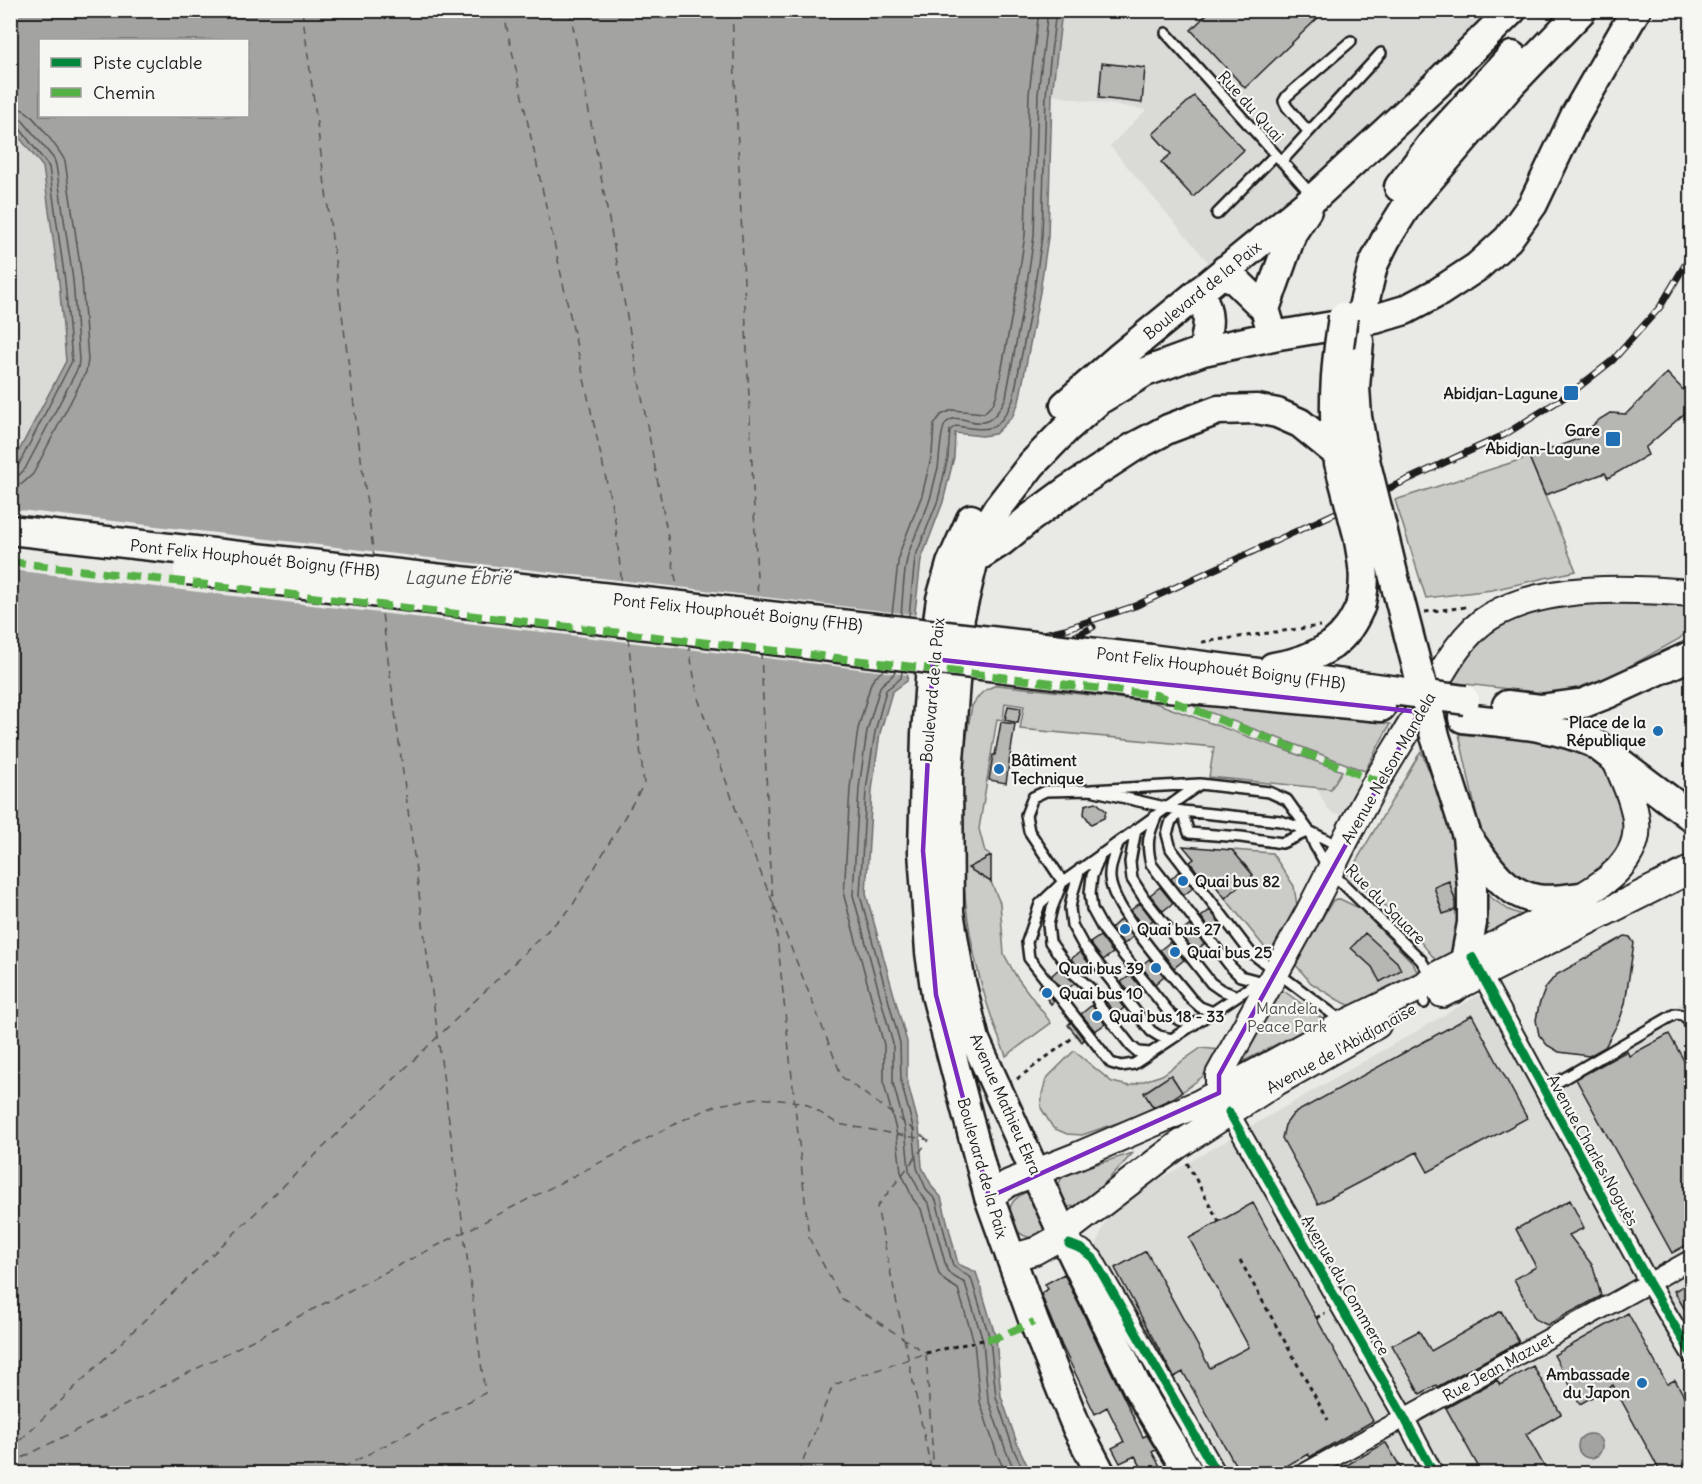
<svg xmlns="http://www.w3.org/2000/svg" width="1702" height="1484" viewBox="0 0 1702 1484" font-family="Delius,sans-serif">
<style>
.built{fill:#dadad6}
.green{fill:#cbcbc7;stroke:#747472;stroke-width:1.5}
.water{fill:#a3a3a1;stroke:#6d6d6c;stroke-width:1.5;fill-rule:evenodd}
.pier{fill:#e9e9e5}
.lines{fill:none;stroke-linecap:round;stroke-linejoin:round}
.shore{stroke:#525251;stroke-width:1.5}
.ferry{stroke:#525251;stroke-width:1.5;stroke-dasharray:8 6;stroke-linecap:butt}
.building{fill:#b6b6b3;stroke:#1c1c1c;stroke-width:1.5}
.lane-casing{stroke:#1c1c1c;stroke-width:14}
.street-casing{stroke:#1c1c1c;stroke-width:22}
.secondary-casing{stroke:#1c1c1c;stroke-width:30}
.primary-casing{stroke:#1c1c1c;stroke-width:33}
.path{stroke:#1c1c1c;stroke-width:3;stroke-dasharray:4.5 4.5;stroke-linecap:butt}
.lane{stroke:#f6f6f2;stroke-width:9}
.street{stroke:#f6f6f2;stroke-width:18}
.secondary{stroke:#f6f6f2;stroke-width:26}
.primary{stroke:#f6f6f2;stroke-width:28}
.rail-casing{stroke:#1c1c1c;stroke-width:7}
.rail{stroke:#f6f6f2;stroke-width:4.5;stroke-dasharray:14;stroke-linecap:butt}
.primary-bridge-casing{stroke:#1c1c1c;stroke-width:33;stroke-linecap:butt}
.primary-bridge{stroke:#f6f6f2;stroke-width:28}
.quiet{stroke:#55b145;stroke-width:8;stroke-dasharray:15 8;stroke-linecap:butt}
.cycleway-casing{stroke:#f6f6f2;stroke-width:13}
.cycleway{stroke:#00873e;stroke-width:9}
.marked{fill:none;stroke:#7b2cbf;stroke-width:4.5;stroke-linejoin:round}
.poi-dot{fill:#1f6fb2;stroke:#f6f6f2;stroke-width:2}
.labels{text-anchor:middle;stroke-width:4.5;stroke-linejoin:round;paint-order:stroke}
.street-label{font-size:16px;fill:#1c1c1c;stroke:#f6f6f2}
.poi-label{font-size:16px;font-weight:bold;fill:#1c1c1c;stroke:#f6f6f2;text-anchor:start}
.park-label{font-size:16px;fill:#51514f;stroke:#f6f6f2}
.water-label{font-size:18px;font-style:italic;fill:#525251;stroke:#f6f6f2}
</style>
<rect width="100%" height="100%" fill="#e9e9e5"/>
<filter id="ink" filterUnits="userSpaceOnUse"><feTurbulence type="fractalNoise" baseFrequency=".0167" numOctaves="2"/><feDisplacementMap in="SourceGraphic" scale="12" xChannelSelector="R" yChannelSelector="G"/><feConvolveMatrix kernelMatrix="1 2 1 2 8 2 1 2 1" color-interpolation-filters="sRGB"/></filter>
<g filter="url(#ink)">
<path class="built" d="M 1062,11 L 1492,11 L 1414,86 L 1213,268 L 1110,146 L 1146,110 L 1052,95 Z
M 11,127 L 43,167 L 59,282 L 66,361 L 11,468 Z
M 1342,771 L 1367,781 L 1345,814 L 1334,814 L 1327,808 L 1317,789 L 1331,789 Z
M 1479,995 L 1533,1090 L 1691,998 L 1691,1473 L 1225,1473 L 1094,1251 L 1105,1222 L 1125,1199 Z"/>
<path class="green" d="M 1529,457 L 1576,571 L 1492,590 L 1426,598 L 1395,500 Z
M 1550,602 L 1677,602 L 1691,605 L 1691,628 L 1679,639 L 1614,675 L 1571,690 L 1545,693 L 1447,682 L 1482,633 Z
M 997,685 L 1153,702 L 1342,771 L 1331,789 L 1209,777 L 1214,747 L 1020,729 L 1024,706 L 1005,703 L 1003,720 L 997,719 L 979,829 L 985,852 L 991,856 L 969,868 L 991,882 L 1000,903 L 1004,954 L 1016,976 L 1051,1023 L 1006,1056 C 972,974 959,895 962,806 C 963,773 965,738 972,706 C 980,693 983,690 997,685 Z
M 1172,698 L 1390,724 L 1365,771 Z
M 1459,734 C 1479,736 1499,738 1518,739 C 1541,741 1565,741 1585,753 C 1593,757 1599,765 1605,772 C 1630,803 1634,841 1601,869 C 1593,876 1585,882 1574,885 C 1557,890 1541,886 1524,884 L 1482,839 Z
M 1421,751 L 1466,861 L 1490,897 L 1509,910 L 1525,916 L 1437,962 C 1411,928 1381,900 1348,875 Z
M 1232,850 L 1272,853 L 1294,886 L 1298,913 L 1274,959 L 1225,898 L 1253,875 Z
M 1340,899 L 1359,908 L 1413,963 L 1417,972 L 1351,1006 L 1338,1000 L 1311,983 L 1295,964 L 1333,900 Z
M 1281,989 L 1324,1020 L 1236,1065 Z
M 1201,1048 L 1223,1050 L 1202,1077 L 1182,1092 L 1171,1075 L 1144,1092 L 1155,1110 L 1082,1135 L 1067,1134 L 1053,1128 L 1041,1108 L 1042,1094 L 1046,1079 L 1074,1051 L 1112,1082 L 1129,1086 L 1162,1075 Z
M 1133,1153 L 1086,1203 L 1069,1207 C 1054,1198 1054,1180 1070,1172 Z
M 1024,1193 L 1030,1193 L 1046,1225 C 1035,1260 985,1213 1024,1193 Z"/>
<path class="water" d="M 11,11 L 1062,11 L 1052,95 L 1048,237 L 1040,292 L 1019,402 L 1012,417 L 995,434 L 982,436 L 955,433 L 954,457 L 943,502 L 921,560 L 907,681 L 892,692 L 880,733 L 872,790 L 866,894 L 907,1042 L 907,1081 L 919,1126 L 922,1167 L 933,1188 L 941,1197 L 958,1264 L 976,1272 L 996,1338 L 1001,1396 L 1018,1446 L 1031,1473 L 11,1473 L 10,468 L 66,361 L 59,282 L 43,167 L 11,127 ZM 40,40 L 248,40 L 248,116 L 40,116 Z
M1578 1446a12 12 0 1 1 24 0a12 12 0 1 1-24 0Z"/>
<path class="pier" d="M 11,509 L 918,615 L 911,675 L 11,570 Z"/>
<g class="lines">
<path class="shore" d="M 10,107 C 16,107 20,108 25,111 C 34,116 60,151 65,161 L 82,279 L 88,360 L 86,372 L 33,474 L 22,484 L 10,486
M 10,116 L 17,117 L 23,121 L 54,159 L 56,165 L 73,280 L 79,360 L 78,368 L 25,469 L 19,475 L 10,477
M 10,124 L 18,126 L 49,167 L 65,281 L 72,361 L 18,466 L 15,469 L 10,469
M 892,614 L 899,554 L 922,495 L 932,454 L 934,425 L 941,415 L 952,410 L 984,413 L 993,404 L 997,394 L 1017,288 L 1025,235 L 1029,94 L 1039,10
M 901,615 C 903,596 903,574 908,555 C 914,536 924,518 930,499 C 933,489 935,478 938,468 C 940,457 940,429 946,423 C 964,406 984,446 1006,397 L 1026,290 L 1034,236 L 1038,94 L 1048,10
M 909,616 L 915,558 L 938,500 L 948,457 L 950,430 L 956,426 C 989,430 997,435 1013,400 L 1034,291 L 1042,237 L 1046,95 L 1056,10
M 885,669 L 876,676 L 871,683 L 858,729 L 850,788 L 844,896 L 884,1045 L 884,1084 L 896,1130 L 901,1172 L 913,1199 L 921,1209 L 939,1274 L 945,1281 L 958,1289 L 974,1342 L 980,1402 L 997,1454 L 1006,1474
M 895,671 C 893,678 883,681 880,687 L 867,731 L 859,788 L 853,895 L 893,1044 L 893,1083 L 905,1128 L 909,1170 L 921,1194 L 929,1204 L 947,1270 L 951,1275 L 965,1283 L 983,1341 L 988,1399 L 1006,1451 L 1016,1474
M 902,671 L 901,678 L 886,690 L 875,732 L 866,790 L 860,895 L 900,1043 L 901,1082 L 913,1127 L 917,1168 L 927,1191 L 936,1200 L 953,1266 L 971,1278 L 990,1339 L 996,1397 L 1013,1448 L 1025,1474"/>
<path class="ferry" d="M 302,10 L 374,557
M 503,10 L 615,520 L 622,585
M 570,10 L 678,591
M 732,10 L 758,601
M 688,643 L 698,698 L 739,819 L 773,903
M 761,651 L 770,870 L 809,1238 L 841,1298 L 926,1353
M 775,907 L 842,1077 L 928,1140
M 926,1354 L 934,1474
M 10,1450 L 571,908 L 644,784 L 628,637
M 10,1464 L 691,1116 L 718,1105 L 757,1098 L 803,1102 L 838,1124 L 929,1140 L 877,1207 L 932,1474
M 330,1474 L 485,1393 L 381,606
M 798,1474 L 833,1385 L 924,1354"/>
</g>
<path class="building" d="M 1211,10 L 1326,10 L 1245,88 L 1191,30 Z
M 1102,63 L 1145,68 L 1142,103 L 1099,98 Z
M 1194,96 L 1244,150 L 1193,197 L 1161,162 L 1171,154 L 1153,134 Z
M 1667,373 L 1692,399 L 1692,407 L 1645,448 L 1648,455 L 1608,478 L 1605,473 L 1545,495 L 1529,457 L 1586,436 L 1591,427 L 1600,419 L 1610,413 L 1626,414 Z
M 1008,706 L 1021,708 L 1018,723 L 1005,720 Z
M 1001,722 L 1015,724 L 1006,783 L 989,780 L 993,755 L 995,755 Z
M 1096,802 L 1106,811 L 1104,818 L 1091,824 L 1084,814 L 1085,805 Z
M 1183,846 L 1232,850 L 1253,875 L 1225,898 L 1208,876 L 1203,880 L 1190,862 L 1194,859 Z
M 991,856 L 991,882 L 968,868 Z
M 1179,871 L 1193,888 L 1184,895 L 1171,879 Z
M 1449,881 L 1455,900 L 1455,910 L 1443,914 L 1434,887 Z
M 1160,887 L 1173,903 L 1163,911 L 1150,895 Z
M 1140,903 L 1153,920 L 1143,928 L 1131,910 Z
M 1210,910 L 1223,928 L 1215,935 L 1201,917 Z
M 1121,919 L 1133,937 L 1124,944 L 1111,928 Z
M 1190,925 L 1204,944 L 1195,952 L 1180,933 Z
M 1365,933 L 1397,962 L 1401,970 L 1380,982 L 1372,967 L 1351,948 Z
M 1100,936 L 1113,953 L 1103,960 L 1090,943 Z
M 1625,936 L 1630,937 L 1634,943 L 1625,1004 L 1620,1019 L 1605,1047 L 1589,1056 L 1559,1052 L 1547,1045 L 1539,1035 L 1536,1020 L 1539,1005 L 1546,987 L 1556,975 Z
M 1170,942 L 1184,960 L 1174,968 L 1160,950 Z
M 1080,952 L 1093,968 L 1085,974 L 1071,959 Z
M 1149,959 L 1164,976 L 1155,984 L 1141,966 Z
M 1060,968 L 1075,983 L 1064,992 L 1051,976 Z
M 1131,975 L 1144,992 L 1135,999 L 1121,982 Z
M 1041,984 L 1054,1001 L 1051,1004 L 1038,987 Z
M 1111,991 L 1124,1008 L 1115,1015 L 1103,997 Z
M 1092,1005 L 1105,1024 L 1095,1031 L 1081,1014 Z
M 1472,1015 L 1527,1118 L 1428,1172 L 1417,1152 L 1318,1204 L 1282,1138 L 1285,1125 L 1293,1114 Z
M 1071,1022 L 1084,1040 L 1082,1042 L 1068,1025 Z
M 1669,1034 L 1692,1075 L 1692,1242 L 1672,1253 L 1576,1079 L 1627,1051 L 1629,1056 Z
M 1171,1075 L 1182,1092 L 1173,1098 L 1153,1107 L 1144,1093 Z
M 1570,1200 L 1584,1228 L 1569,1235 L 1593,1266 L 1601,1296 L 1547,1325 L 1535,1319 L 1514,1279 L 1536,1267 L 1516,1229 Z
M 1253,1203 L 1373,1421 L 1310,1457 L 1308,1454 L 1273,1473 L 1240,1473 L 1183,1372 L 1174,1377 L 1115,1268 L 1146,1251 L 1210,1368 L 1249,1347 L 1189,1238 Z
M 1064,1274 L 1143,1437 L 1147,1435 L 1156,1450 L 1152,1452 L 1160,1466 L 1145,1473 L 1135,1456 L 1120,1463 L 1112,1448 L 1124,1442 L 1107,1407 L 1095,1414 L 1062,1346 L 1047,1310 L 1041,1293 L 1048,1289 L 1045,1284 Z
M 1692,1281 L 1692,1322 L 1674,1291 Z
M 1501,1311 L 1519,1342 L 1437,1387 L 1436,1385 L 1420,1394 L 1392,1345 L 1419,1331 L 1431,1351 Z
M 1628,1313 L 1667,1384 L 1675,1380 L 1692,1410 L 1692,1473 L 1661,1473 L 1613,1385 L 1580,1404 L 1554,1355 Z
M 1533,1366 L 1561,1414 L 1526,1434 L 1548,1473 L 1479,1473 L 1478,1466 L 1446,1408 L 1497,1380 L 1500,1385 Z
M 1386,1443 L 1404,1473 L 1333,1473 L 1385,1443 Z"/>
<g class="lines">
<defs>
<path id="lane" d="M 1166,33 L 1313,196
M 1308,131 L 1287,107 L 1284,101 L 1287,96 L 1351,41
M 1282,161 L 1381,53
M 1217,214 L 1275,155
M 1200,784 L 1063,882 L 1040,904 L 1027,942 L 1029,958 L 1111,1063 L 1121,1066 L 1134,1064 L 1264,978
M 1091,790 L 1200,784 L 1269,792 L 1287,800 L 1309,831 L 1315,846 L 1330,871 L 1421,960 L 1427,970 L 1424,1003
M 1182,811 L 1171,821 L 1167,834 L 1171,849 L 1221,914 L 1250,952 L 1342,1021
M 1182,811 L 1189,833 L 1241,837 L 1282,843 L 1309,831
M 1157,815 C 1148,835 1146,843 1151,864 L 1231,967 L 1240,976 L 1259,981
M 1136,829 L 1130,862 L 1132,879 L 1144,898 L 1211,983 L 1221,990 L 1237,996
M 1119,842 C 1115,853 1109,866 1110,878 C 1112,909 1170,972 1191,999 L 1200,1007 L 1213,1012
M 1101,854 L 1092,876 L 1090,893 L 1092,909 L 1103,929 L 1171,1015 L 1179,1020 L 1195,1024
M 1080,869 L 1073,892 L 1070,908 L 1072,925 L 1083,945 L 1151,1031 L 1159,1036 L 1172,1039
M 1063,882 L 1029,831 L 1026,815 L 1033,797 L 1046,791 L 1091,790 L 1182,811 L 1281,821 L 1309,831 L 1341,847
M 1061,885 L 1052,908 L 1048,925 L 1050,942 L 1071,971 L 1092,990 L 1101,1008 L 1131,1046 L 1138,1052 L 1150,1053
M 1544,1090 L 1675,1014 C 1685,1014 1688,1019 1692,1028"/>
<path id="street" d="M 1476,964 L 1649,1283 L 1692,1355
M 1229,1112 L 1405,1419 L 1434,1474
M 1069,1244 L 1082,1249 L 1093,1258 L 1217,1474
M 1303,1474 L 1692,1259"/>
<path id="secondary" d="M 1442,994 L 1692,869
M 1225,1104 L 1219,1093 L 1219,1075 C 1249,1021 1279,966 1309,912 C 1332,868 1353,822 1378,779 C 1391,757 1405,735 1418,713 C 1438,681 1458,635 1491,616 C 1546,584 1630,588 1692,593
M 989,1197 L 1009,1183 L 1077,1156 L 1200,1103 L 1346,1023 L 1425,985 L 1435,976 C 1474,956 1513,936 1552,914 C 1571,902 1592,892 1610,877 C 1622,867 1634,851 1636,835 C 1639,810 1625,783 1616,761
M 1010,1258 L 1035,1251 L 1053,1241 L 1177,1146 L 1275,1083 L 1377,1025"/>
<path id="primary" d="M 1399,187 L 1434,141 L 1512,56
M 1225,270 L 1265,309
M 1200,291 C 1211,317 1209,324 1203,351
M 1362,312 L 1373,265 L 1386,239 L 1408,204 L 1512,83 L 1582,10
M 1273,336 L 1265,309 L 1292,233 L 1307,210
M 1359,341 L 1355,387 L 1357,417 L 1365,460
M 1065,405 L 1121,356 L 1314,198 L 1435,86 L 1512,10
M 1339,463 C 1333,424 1334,385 1339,346
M 971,519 L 951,564 L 941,599 L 930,679 L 926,734 L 923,851 L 930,952 L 936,995 L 989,1197 L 1034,1322 L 1077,1428 L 1101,1474
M 1382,528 L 1397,590
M 1358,535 C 1363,564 1367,578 1360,607
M 974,559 L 1002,541 L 1030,518 L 1068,490 L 1134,447 L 1168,429 L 1218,410 L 1257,409 L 1277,413 L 1300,423 L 1338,454
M 1150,659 L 1399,691
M 1273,667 C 1295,664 1313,658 1332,645
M 1147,685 L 1381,707
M 1507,705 L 1540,709 L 1584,703 L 1607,694 L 1692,655
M 1463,718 C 1507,723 1553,725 1594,743 L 1692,817
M 1435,736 L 1467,836 L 1472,887 L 1472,923 L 1465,961 L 1454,988
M 1468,838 C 1485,862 1504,894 1537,899 C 1552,901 1566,899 1580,897
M 1189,1474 L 1137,1387 L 1063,1234 L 975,1040 L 960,978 L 949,912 L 948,773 L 960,617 L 974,559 L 986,528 L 998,508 L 1032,464 L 1066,429 L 1099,400 L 1145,372 L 1203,351 L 1273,336 L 1375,319 L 1405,310 L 1439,292 L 1477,267 L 1508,239 L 1533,204 L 1575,116 L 1636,10"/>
</defs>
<use href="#lane" class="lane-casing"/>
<use href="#street" class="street-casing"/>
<use href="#secondary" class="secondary-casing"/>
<use href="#primary" class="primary-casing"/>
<path class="path" d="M 1425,612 L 1466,607
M 1202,642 L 1320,626
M 1017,1079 L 1075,1036
M 1187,1163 L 1219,1222
M 1240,1260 L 1328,1420
M 1316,1318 L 1325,1313
M 926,1353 L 987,1339"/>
<use href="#lane" class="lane"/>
<use href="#street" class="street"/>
<use href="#secondary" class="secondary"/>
<use href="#primary" class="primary"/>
<defs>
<path id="rail" d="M 10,527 L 974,643 L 1022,639 L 1065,629 L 1135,606 L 1504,435 L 1571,393 L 1613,360 L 1660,307 L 1692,253
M 10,539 L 972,655 L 1009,656 L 1062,643 L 1093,627"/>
</defs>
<use href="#rail" class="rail-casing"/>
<use href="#rail" class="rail"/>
<defs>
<path id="primary-bridge" d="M 1339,346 L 1343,317
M 1365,460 L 1382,528
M 1340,467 L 1358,535
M 10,530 L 1150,659
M 188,570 L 1147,685
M 1397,590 L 1435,736
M 1332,645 C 1346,634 1353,623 1360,607
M 1399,691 L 1465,700"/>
</defs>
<use href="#primary-bridge" class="primary-bridge-casing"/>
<use href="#primary-bridge" class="primary-bridge"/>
<path class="quiet" d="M 10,562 L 1156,695 L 1377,781
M 987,1339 L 996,1338 L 1034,1322"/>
<defs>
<path id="cycleway" d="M 1472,957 L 1649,1283 L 1692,1355
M 1229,1112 L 1405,1419 L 1434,1474
M 1069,1244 L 1082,1249 L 1093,1258 L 1217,1474"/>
</defs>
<use href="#cycleway" class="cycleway-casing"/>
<use href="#cycleway" class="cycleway"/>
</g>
</g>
<path class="marked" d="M 933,659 L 1419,712 L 1219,1075 L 1219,1093 L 989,1197 L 936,995 L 923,851 Z"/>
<g class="poi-dot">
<rect x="1563" y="385" width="16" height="16" rx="3"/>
<rect x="1605" y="431" width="16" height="16" rx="3"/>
<circle cx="1658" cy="731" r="6"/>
<circle cx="999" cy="769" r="6"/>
<circle cx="1183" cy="881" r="6"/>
<circle cx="1125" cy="929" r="6"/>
<circle cx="1175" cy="952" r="6"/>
<circle cx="1156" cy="968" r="6"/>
<circle cx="1047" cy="993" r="6"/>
<circle cx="1097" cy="1016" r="6"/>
<circle cx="1642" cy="1383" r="6"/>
</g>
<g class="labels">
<g class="street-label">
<text transform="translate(1251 106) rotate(48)" y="6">Rue du Quai</text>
<text transform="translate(1202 290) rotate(-39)" y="6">Boulevard de la Paix</text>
<text transform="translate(255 558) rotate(6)" y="6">Pont Felix Houphouét Boigny (FHB)</text>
<text transform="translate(738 612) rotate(6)" y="6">Pont Felix Houphouét Boigny (FHB)</text>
<text transform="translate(1221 668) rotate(7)" y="6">Pont Felix Houphouét Boigny (FHB)</text>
<text transform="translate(932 690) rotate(-85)" y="6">Boulevard de la Paix</text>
<text transform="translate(1388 768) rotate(-60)" y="6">Avenue Nelson Mandela</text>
<text transform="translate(1386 904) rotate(45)" y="6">Rue du Square</text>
<text transform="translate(1341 1048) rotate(-29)" y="6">Avenue de l'Abidjanaise</text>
<text transform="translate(1006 1104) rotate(66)" y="6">Avenue Mathieu Ekra</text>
<text transform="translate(1593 1150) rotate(61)" y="6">Avenue Charles Noguès</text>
<text transform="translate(983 1168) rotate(74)" y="6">Boulevard de la Paix</text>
<text transform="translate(1346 1285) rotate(60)" y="6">Avenue du Commerce</text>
<text transform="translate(1498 1367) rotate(-29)" y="6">Rue Jean Mazuet</text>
</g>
<g class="poi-label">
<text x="1558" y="399" text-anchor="end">Abidjan-Lagune</text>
<text x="1600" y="436" text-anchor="end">Gare<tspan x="1600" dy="18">Abidjan-Lagune</tspan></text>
<text x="1646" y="728" text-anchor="end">Place de la<tspan x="1646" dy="18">République</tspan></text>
<text x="1011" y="766">Bâtiment<tspan x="1011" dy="18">Technique</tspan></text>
<text x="1195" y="887">Quai bus 82</text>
<text x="1137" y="935">Quai bus 27</text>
<text x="1187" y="958">Quai bus 25</text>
<text x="1144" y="974" text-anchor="end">Quai bus 39</text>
<text x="1059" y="999">Quai bus 10</text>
<text x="1109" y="1022">Quai bus 18 - 33</text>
<text x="1630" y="1380" text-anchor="end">Ambassade<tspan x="1630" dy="18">du Japon</tspan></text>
</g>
<g class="park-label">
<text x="1287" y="1014">Mandela<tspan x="1287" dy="18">Peace Park</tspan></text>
</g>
<g class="water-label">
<text x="458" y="584">Lagune Ébrié</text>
</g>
</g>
<rect width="1702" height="1484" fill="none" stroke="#f6f6f2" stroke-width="36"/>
<rect x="18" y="18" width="1666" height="1448" fill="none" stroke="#1c1c1c" stroke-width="2" filter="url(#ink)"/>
<rect x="39" y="39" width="210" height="78" fill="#f6f6f2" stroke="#9f9f9c" stroke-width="1.5"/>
<rect x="51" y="58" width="30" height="9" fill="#00873e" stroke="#9f9f9c" stroke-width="1.5"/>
<text x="93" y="69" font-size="18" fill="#1c1c1c">Piste cyclable</text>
<rect x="51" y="88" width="30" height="9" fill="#55b145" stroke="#9f9f9c" stroke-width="1.5"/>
<text x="93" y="99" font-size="18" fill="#1c1c1c">Chemin</text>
</svg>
